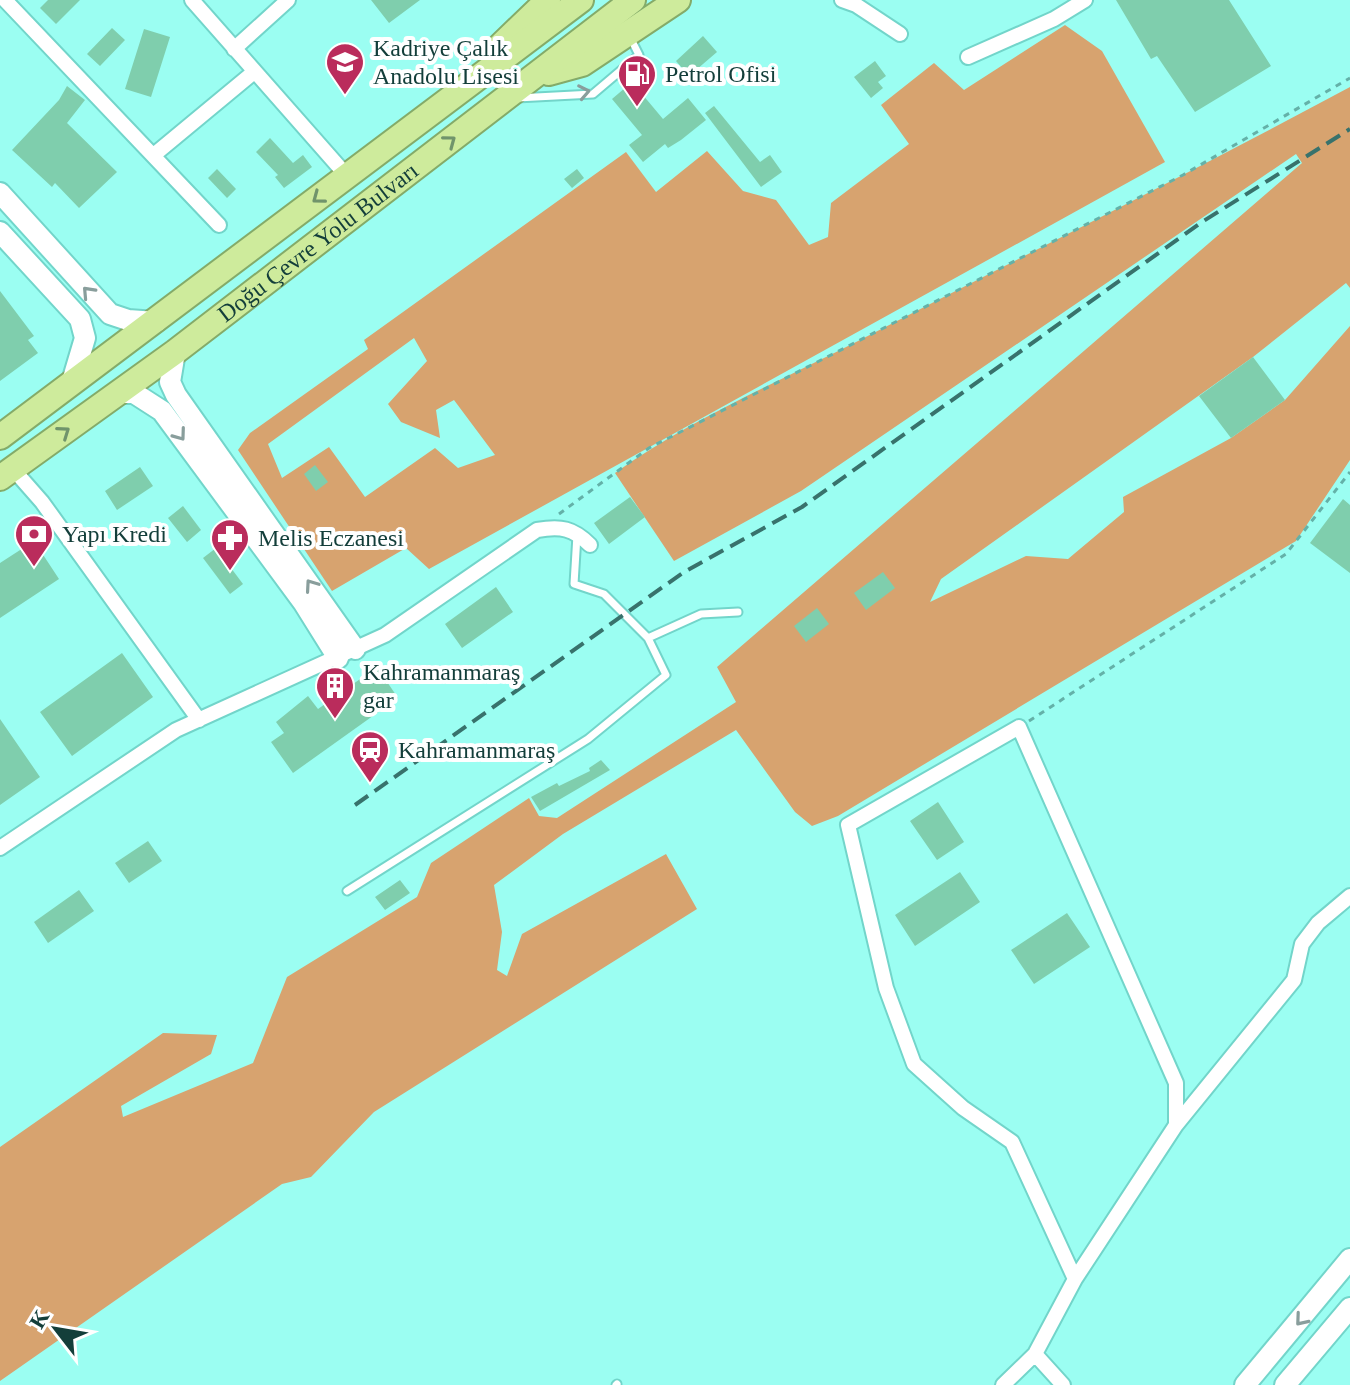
<svg xmlns="http://www.w3.org/2000/svg" width="1350" height="1385" viewBox="0 0 1350 1385" font-family="Georgia,serif">
<style>
.forest{fill:#d7a36f;fill-rule:evenodd}
.building{fill:#7fcead}
.lines{fill:none;stroke-linecap:round;stroke-linejoin:round}
.service-casing{stroke:#72d5ca;stroke-width:11}
.minor-casing{stroke:#72d5ca;stroke-width:18}
.secondary-casing{stroke:#72d5ca;stroke-width:24}
.trunk-casing{stroke:#84ab69;stroke-width:28}
.path{stroke:#64b1a8;stroke-width:3;stroke-dasharray:6 6;stroke-linecap:butt}
.service{stroke:#fff;stroke-width:7}
.minor{stroke:#fff;stroke-width:14}
.secondary{stroke:#fff;stroke-width:20}
.trunk{stroke:#ceeb9c;stroke-width:24}
.rail{stroke:#38726c;stroke-width:4;stroke-dasharray:16 8;stroke-linecap:butt}
.oneway{stroke:#899e9c}
.oneway2{stroke:#70946b}
.labels{text-anchor:middle;stroke-width:8;stroke-linejoin:round;paint-order:stroke}
.poi-label{font-size:24px;fill:#133e3a;stroke:#fff;text-anchor:start}
.street-label{font-size:24px;fill:#133e3a;stroke:#fff}
</style>
<rect width="100%" height="100%" fill="#9bfef2"/>
<path class="forest" d="M 1065,25 L 1102,51 L 1165,162 L 429,569 L 406,548 L 332,591 L 238,450 L 250,433 L 368,349 L 364,340 L 626,152 L 656,192 L 707,151 L 743,191 L 776,200 L 809,245 L 828,237 L 831,203 L 909,144 L 881,105 L 934,63 L 964,90 ZM 414,338 L 427,361 L 388,404 L 401,422 L 440,438 L 436,410 L 454,400 L 495,455 L 458,468 L 435,448 L 365,497 L 329,447 L 282,478 L 268,444 Z
M 1350,87 L 1350,288 L 1346,283 L 1253,357 L 941,579 L 930,602 L 1026,556 L 1068,559 L 1124,512 L 1123,497 L 1231,438 L 1285,400 L 1350,326 L 1350,460 L 1296,541 L 838,816 L 812,826 L 795,812 L 736,730 L 563,834 L 494,885 L 502,932 L 497,970 L 507,976 L 522,934 L 666,854 L 697,909 L 374,1112 L 311,1177 L 282,1184 L 0,1381 L 0,1147 L 163,1033 L 217,1035 L 211,1054 L 121,1106 L 123,1117 L 253,1063 L 287,977 L 417,897 L 431,863 L 529,798 L 539,816 L 557,818 L 736,702 L 717,667 L 1302,163 L 1296,154 L 801,491 L 674,561 L 615,473 C 691,419 778,382 860,340 C 1023,256 1188,174 1350,87 Z"/>
<path class="building" d="M 48,0 L 80,0 L 56,24 L 40,8 Z
M 371,0 L 420,0 L 389,23 Z
M 1116,0 L 1229,0 L 1271,66 L 1195,112 L 1157,56 L 1151,59 Z
M 112,28 L 125,40 L 100,66 L 87,54 Z
M 144,29 L 170,37 L 151,97 L 125,89 Z
M 703,36 L 717,52 L 689,76 L 676,61 Z
M 875,61 L 886,76 L 878,82 L 883,88 L 871,98 L 854,77 Z
M 632,82 L 663,119 L 688,98 L 706,120 L 681,140 L 668,148 L 665,144 L 643,162 L 629,145 L 642,135 L 612,99 Z
M 67,86 L 85,100 L 67,123 L 117,172 L 79,208 L 55,183 L 52,187 L 12,150 L 59,100 Z
M 714,106 L 760,162 L 770,155 L 782,172 L 761,187 L 705,113 Z
M 270,138 L 293,163 L 303,155 L 312,167 L 284,188 L 275,177 L 278,175 L 256,152 Z
M 217,169 L 236,189 L 227,198 L 208,178 Z
M 577,169 L 584,178 L 572,188 L 564,179 Z
M 0,291 L 34,336 L 28,340 L 38,353 L 0,381 Z
M 1253,357 L 1285,400 L 1231,438 L 1199,396 Z
M 315,465 L 328,482 L 316,491 L 304,474 Z
M 140,467 L 153,486 L 117,510 L 105,491 Z
M 630,497 L 645,517 L 609,544 L 594,523 Z
M 1343,499 L 1350,505 L 1350,573 L 1310,543 Z
M 183,506 L 201,530 L 187,542 L 168,518 Z
M 34,541 L 59,579 L 0,618 L 0,563 Z
M 216,548 L 243,584 L 230,594 L 203,558 Z
M 883,572 L 895,588 L 866,610 L 854,593 Z
M 496,587 L 513,612 L 462,648 L 445,624 Z
M 817,608 L 829,624 L 806,642 L 794,626 Z
M 122,653 L 153,697 L 72,756 L 40,712 Z
M 377,667 L 398,698 L 293,773 L 271,742 L 284,733 L 276,722 L 308,696 L 318,709 Z
M 0,719 L 40,777 L 0,805 Z
M 601,760 L 610,770 L 540,811 L 531,797 L 557,783 L 559,786 L 590,771 L 589,768 Z
M 938,802 L 964,842 L 937,860 L 910,821 Z
M 148,841 L 162,861 L 129,883 L 115,863 Z
M 960,872 L 980,902 L 915,946 L 895,915 Z
M 400,880 L 410,893 L 385,910 L 375,897 Z
M 79,890 L 94,911 L 48,943 L 34,922 Z
M 1067,913 L 1090,947 L 1034,984 L 1011,950 Z"/>
<g class="lines">
<defs>
<path id="service" d="M 517,98 L 593,94 L 639,55 L 630,37
M 577,535 L 574,584 L 604,594 L 648,638 L 701,614 L 738,612
M 347,891 L 588,739 L 666,675 L 648,638
M 616,1385 L 617,1384"/>
<path id="minor" d="M 5,0 L 219,225
M 192,0 L 347,176
M 842,0 L 856,5 L 900,34
M 234,49 L 288,0
M 968,57 L 1054,19 L 1085,0
M 155,154 L 254,72
M 13,469 L 42,502 L 199,720
M 0,848 L 176,730 L 385,635 L 537,530 C 561,526 573,528 590,545
M 1075,1279 L 1012,1142 L 963,1108 L 914,1064 L 886,988 L 848,825 L 1019,727 L 1176,1083 L 1176,1125
M 1035,1354 L 1063,1385
M 1003,1385 L 1035,1354 L 1075,1279 L 1176,1125 L 1294,980 L 1302,944 L 1318,923 L 1350,896"/>
<path id="secondary" d="M 0,193 L 110,314 L 128,320 L 156,322
M 0,232 L 80,319 L 85,338 L 71,385
M 175,352 L 170,382 L 176,395 L 355,649
M 120,393 L 134,393 L 162,411 L 303,602 L 338,658
M 1245,1385 L 1350,1259
M 1285,1385 L 1350,1308"/>
<g id="trunk">
<path d="M 498,48 L 548,0"/>
<path d="M 549,73 L 582,64 L 678,0"/>
<path d="M 0,437 L 581,0"/>
<path id="s1" d="M 0,478 L 175,352 L 633,0"/>
</g>
</defs>
<use href="#service" class="service-casing"/>
<use href="#minor" class="minor-casing"/>
<use href="#secondary" class="secondary-casing"/>
<use href="#trunk" class="trunk-casing"/>
<path class="path" d="M 559,514 L 649,448 L 1183,175 L 1350,78
M 1029,721 L 1286,554 L 1350,472"/>
<use href="#service" class="service"/>
<use href="#minor" class="minor"/>
<use href="#secondary" class="secondary"/>
<use href="#trunk" class="trunk"/>
<path class="rail" d="M 355,805 L 684,572 L 802,507 L 1202,222 L 1350,129"/>
</g>
<defs><path id="oneway-chevron" d="M-2-3.5L2.5 0L-2 3.5" fill="none" stroke-width="1.6" stroke-linecap="round" stroke-linejoin="round" transform="scale(2)"/></defs>
<g class="oneway">
<use href="#oneway-chevron" transform="translate(584 92) rotate(-11)"/>
<use href="#oneway-chevron" transform="translate(88 292) rotate(-133)"/>
<use href="#oneway-chevron" transform="translate(180 435) rotate(54)"/>
<use href="#oneway-chevron" transform="translate(311 585) rotate(-125)"/>
<use href="#oneway-chevron" transform="translate(1301 1320) rotate(130)"/>
</g>
<g class="oneway2">
<use href="#oneway-chevron" transform="translate(450 141) rotate(-37)"/>
<use href="#oneway-chevron" transform="translate(318 198) rotate(143)"/>
<use href="#oneway-chevron" transform="translate(64 432) rotate(-35)"/>
</g>
<defs>
<symbol id="school-pin" viewBox="-11 -11 22 30"><path d="M0 17L-7.5 6A9.5 9.5 0 1 1 7.5 6Z" fill="#ba2c5c" stroke="#fff"/><path d="M0-5L7-2L0 1L-7-2ZM-4 1L0 2.5L4 1V4Q0 6-4 4Z" fill="#fff"/></symbol>
<symbol id="fuel-pin" viewBox="-11 -11 22 30"><path d="M0 17L-7.5 6A9.5 9.5 0 1 1 7.5 6Z" fill="#ba2c5c" stroke="#fff"/><path d="M-5.5-6h7V0h2V4h1.3V-2.5L3-4.5l.8-.8L6-3V5H2.5V1h-1V6h-7ZM-4.2-4.7v3.2H.2V-4.7Z" fill="#fff"/></symbol>
<symbol id="bank-pin" viewBox="-11 -11 22 30"><path d="M0 17L-7.5 6A9.5 9.5 0 1 1 7.5 6Z" fill="#ba2c5c" stroke="#fff"/><path d="M-6-4H6V4H-6ZM0-2.3a2.3 2.3 0 1 0 0 4.6a2.3 2.3 0 1 0 0-4.6Z" fill="#fff"/></symbol>
<symbol id="pharmacy-pin" viewBox="-11 -11 22 30"><path d="M0 17L-7.5 6A9.5 9.5 0 1 1 7.5 6Z" fill="#ba2c5c" stroke="#fff"/><path d="M-2-6h4v4h4v4h-4v4h-4v-4h-4v-4h4Z" fill="#fff"/></symbol>
<symbol id="building-pin" viewBox="-11 -11 22 30"><path d="M0 17L-7.5 6A9.5 9.5 0 1 1 7.5 6Z" fill="#ba2c5c" stroke="#fff"/><path d="M-4-6H4V6H1V3H-1V6H-4ZM-2.5-4.3h1.7v1.8h-1.7ZM.8-4.3h1.7v1.8H.8ZM-2.5-1h1.7V.8h-1.7ZM.8-1h1.7V.8H.8Z" fill="#fff"/></symbol>
<symbol id="station-pin" viewBox="-11 -11 22 30"><path d="M0 17L-7.5 6A9.5 9.5 0 1 1 7.5 6Z" fill="#ba2c5c" stroke="#fff"/><path d="M-3-6H3Q5-6 5-4V2Q5 4 3 4L4.5 6H3L1.5 4h-3L-3 6H-4.5L-3 4Q-5 4-5 2V-4Q-5-6-3-6ZM-3.5-4v3h7v-3ZM-3.5 1v1.5H-2V1ZM2 1v1.5H3.5V1Z" fill="#fff"/></symbol>
</defs>
<g fill-rule="evenodd">
<use href="#school-pin" x="323" y="40" width="44" height="60"/>
<use href="#fuel-pin" x="615" y="52" width="44" height="60"/>
<use href="#bank-pin" x="12" y="512" width="44" height="60"/>
<use href="#pharmacy-pin" x="208" y="516" width="44" height="60"/>
<use href="#building-pin" x="313" y="664" width="44" height="60"/>
<use href="#station-pin" x="348" y="728" width="44" height="60"/>
</g>
<g class="labels">
<g class="poi-label">
<text x="373" y="56">Kadriye Çalık<tspan x="373" dy="28">Anadolu Lisesi</tspan></text>
<text x="665" y="82">Petrol Ofisi</text>
<text x="62" y="542">Yapı Kredi</text>
<text x="258" y="546">Melis Eczanesi</text>
<text x="363" y="680">Kahramanmaraş<tspan x="363" dy="28">gar</tspan></text>
<text x="398" y="758">Kahramanmaraş</text>
</g>
<g class="street-label">
<text dy="8" stroke="none"><textPath href="#s1" startOffset="396">Doğu Çevre Yolu Bulvarı</textPath></text>
</g>
</g>
<g transform="translate(56 1329) rotate(301)" stroke="#ffffff" stroke-width="6" paint-order="stroke">
<path d="M0-6L14 30L0 20L-14 30Z" fill="#133e3a"/>
<text y="-12" font-size="22" font-weight="bold" text-anchor="middle" fill="#133e3a">K</text>
</g>
</svg>
